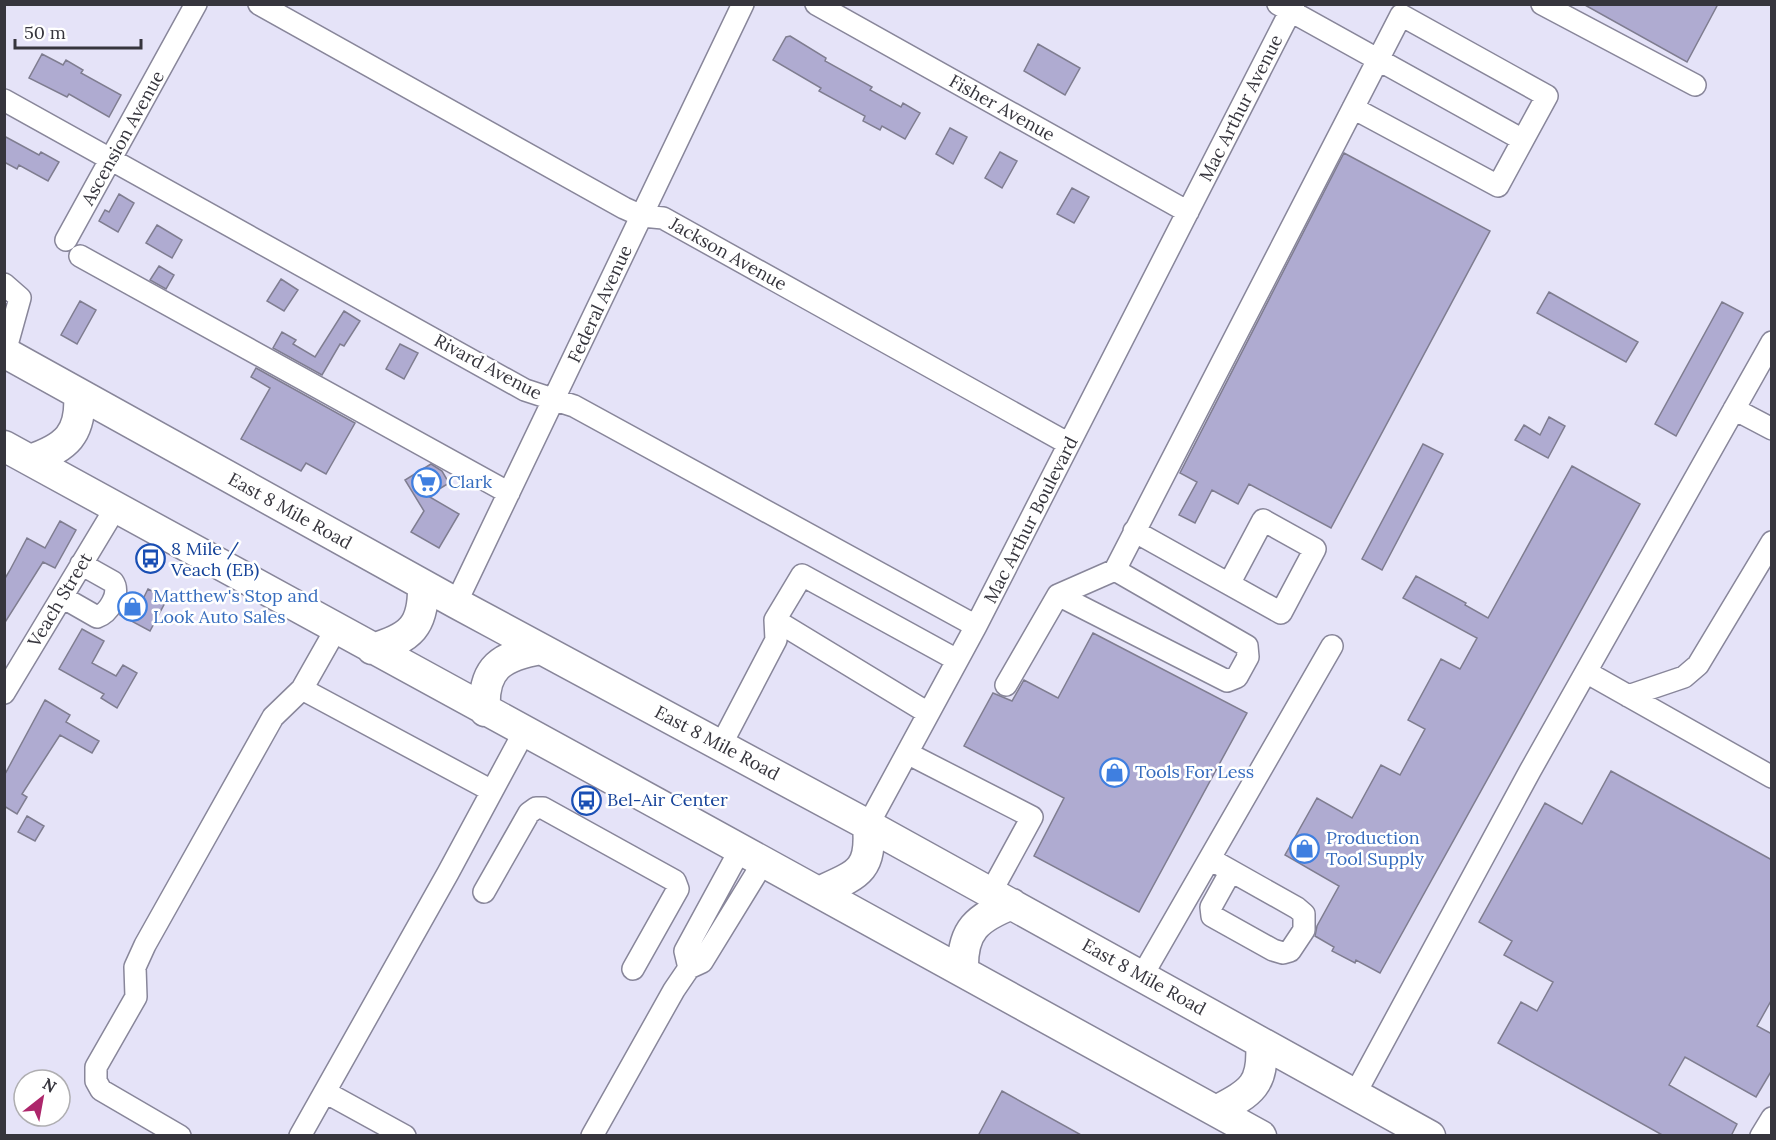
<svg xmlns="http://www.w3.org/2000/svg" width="1776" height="1140" viewBox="0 0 1776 1140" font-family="Lora,serif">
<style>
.building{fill:#afabd1;stroke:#7f7d90;stroke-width:1.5}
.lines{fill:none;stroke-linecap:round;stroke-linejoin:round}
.minor-casing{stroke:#88869a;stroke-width:24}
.highway-casing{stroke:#88869a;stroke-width:33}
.minor{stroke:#fff;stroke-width:21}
.highway{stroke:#fff;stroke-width:30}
.labels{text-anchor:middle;stroke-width:5;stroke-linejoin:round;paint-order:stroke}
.street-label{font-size:18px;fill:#36353d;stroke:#fff}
.shop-label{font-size:18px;fill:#366cbe;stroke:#fff;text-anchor:start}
.transit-label{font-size:18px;fill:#164399;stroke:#fff;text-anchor:start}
</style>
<rect width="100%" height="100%" fill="#e5e3f8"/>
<path class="building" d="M 1583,4 L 1718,4 L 1687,62 Z
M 790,36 L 826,58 L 825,61 L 872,87 L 870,90 L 901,107 L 903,103 L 920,113 L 905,139 L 882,126 L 880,130 L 863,121 L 865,116 L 819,91 L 821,88 L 773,60 L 786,37 Z
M 1038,44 L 1080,68 L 1065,95 L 1024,71 Z
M 42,54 L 63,65 L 66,60 L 83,70 L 81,73 L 121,95 L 109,117 L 69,94 L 67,97 L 29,78 Z
M 950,128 L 967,137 L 953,164 L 936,154 Z
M 4,136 L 39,155 L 41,152 L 59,162 L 48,181 L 19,165 L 17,169 L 4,162 Z
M 1000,152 L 1017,161 L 1002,188 L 985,178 Z
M 1344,153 L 1490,231 L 1331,528 L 1249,484 L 1238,504 L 1212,490 L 1195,523 L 1179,515 L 1197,482 L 1180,473 Z
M 1072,188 L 1089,197 L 1074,223 L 1057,214 Z
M 119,194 L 134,203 L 118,232 L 99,221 L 105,210 L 109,212 Z
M 157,225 L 182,240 L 172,258 L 146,243 Z
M 159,266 L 174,275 L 166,289 L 150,280 Z
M 281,279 L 298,290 L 284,311 L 267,301 Z
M 1549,292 L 1638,342 L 1626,362 L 1537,313 Z
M 80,301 L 96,310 L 77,344 L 61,335 Z
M 1722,302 L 1743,313 L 1676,436 L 1655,424 Z
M 344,311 L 360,321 L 344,346 L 340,344 L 322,375 L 273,348 L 282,332 L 296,340 L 293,344 L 315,357 Z
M 400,344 L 418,353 L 404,379 L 386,369 Z
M 256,368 L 355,423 L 326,474 L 306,463 L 301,471 L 241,439 L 270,388 L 251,377 Z
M 1549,417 L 1565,426 L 1548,458 L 1515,440 L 1524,425 L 1540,435 Z
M 1423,444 L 1443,454 L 1382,570 L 1362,559 Z
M 431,464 L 442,471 L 449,483 L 428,496 L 459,514 L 439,548 L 411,532 L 424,511 L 405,480 Z
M 1572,466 L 1640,504 L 1380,973 L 1356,960 L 1355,963 L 1332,951 L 1334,947 L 1315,936 L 1317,926 L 1339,886 L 1285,855 L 1317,798 L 1352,818 L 1381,765 L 1400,775 L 1425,729 L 1408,720 L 1441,659 L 1460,669 L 1477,638 L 1403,598 L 1416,576 L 1466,603 L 1465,605 L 1488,618 Z
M 60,521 L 76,530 L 55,568 L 43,562 L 4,624 L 4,580 L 10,570 L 27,538 L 45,548 Z
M 148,589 L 167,599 L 150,631 L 120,615 L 128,596 L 141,603 Z
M 82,629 L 104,641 L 92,663 L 116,676 L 123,665 L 137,673 L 117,708 L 101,698 L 104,694 L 59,669 Z
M 1093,633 L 1247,713 L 1139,912 L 1034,856 L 1064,798 L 964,746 L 993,693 L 1012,701 L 1024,680 L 1058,698 Z
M 45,700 L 70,715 L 66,722 L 99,741 L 92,753 L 60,735 L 22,794 L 27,797 L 17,814 L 4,806 L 4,776 Z
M 1611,771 L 1772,860 L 1772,999 L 1757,1026 L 1772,1034 L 1772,1070 L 1756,1097 L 1685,1057 L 1669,1085 L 1737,1124 L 1731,1136 L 1664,1136 L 1498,1043 L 1521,1002 L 1537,1011 L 1553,982 L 1504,955 L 1512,941 L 1479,922 L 1545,803 L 1582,824 Z
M 27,816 L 44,826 L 35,841 L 18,832 Z
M 1002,1091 L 1083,1136 L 978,1136 Z"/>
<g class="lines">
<defs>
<path id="minor" d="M 259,4 L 624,208 L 642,216 L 663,218 L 1069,444
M 816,4 L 1188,212
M 1278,4 L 1523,140 L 1498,186 L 1353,108
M 1542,4 L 1695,85
M 4,100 L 525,390 L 574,406 L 976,626
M 66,240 L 196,4
M 80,256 L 509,493
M 4,284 L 20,298 L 5,352
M 1734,409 L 1772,429
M 1134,531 L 1281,613 L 1315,549 L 1263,520 L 1229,584
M 1058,595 L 1115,570
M 62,597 L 97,617 C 109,613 121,593 113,582 L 81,564
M 456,603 L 743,4
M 775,620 L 928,713
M 336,629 L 302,689 L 492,791
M 1586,672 L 1772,777
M 1006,685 L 1058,595 L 1227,681 L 1237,677 L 1248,657 L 1247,646 L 1115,570 L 1401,15 L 1547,96 L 1523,140
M 4,693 L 116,507
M 1628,696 L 1684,677 L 1698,665 L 1772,542
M 721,745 L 776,640 L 775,620 L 802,575 L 957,660
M 907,753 L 1032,817 L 991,892
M 868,825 L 976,626 L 1294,4
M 1210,859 L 1297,908 L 1304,914 L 1304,930 L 1290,951 L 1283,953 L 1273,950 L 1212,916 L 1211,907 L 1231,871
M 484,892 L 529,813 L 536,808 L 543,808 L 675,881 L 678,889 L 633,969
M 689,968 L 685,951 L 741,848
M 1142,976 L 1332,646
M 325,1092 L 405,1136
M 1355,1094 L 1530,771 L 1772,342
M 180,1136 L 101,1090 L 96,1081 L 96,1067 L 136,997 L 135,967 L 145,945 L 273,717 L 302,689
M 300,1136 L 448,873 L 524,732
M 592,1136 L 674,990 L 689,968 L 702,962 L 764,861
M 1761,1136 L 1772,1118"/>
<path id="highway" d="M 4,352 L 456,603 L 868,825 L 1430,1136
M 4,446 C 422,677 844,903 1261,1136
M 30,460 C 66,448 82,434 79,394
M 372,649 C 411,638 424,626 423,585
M 485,711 C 482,667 502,656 541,649
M 821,891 C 859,874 872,870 868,825
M 963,969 C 962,930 977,918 1012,904
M 1216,1111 C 1252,1092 1264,1085 1261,1043"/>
</defs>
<use href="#minor" class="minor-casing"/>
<use href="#highway" class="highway-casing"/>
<use href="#minor" class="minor"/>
<use href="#highway" class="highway"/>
</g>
<defs>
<symbol id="supermarket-ring" viewBox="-11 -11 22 22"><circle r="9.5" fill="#fff" stroke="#3f7fe0" stroke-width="1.5"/><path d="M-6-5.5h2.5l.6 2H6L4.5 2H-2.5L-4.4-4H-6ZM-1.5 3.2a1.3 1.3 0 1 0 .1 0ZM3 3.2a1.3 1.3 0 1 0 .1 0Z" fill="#3f7fe0"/></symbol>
<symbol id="bus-ring" viewBox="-11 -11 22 22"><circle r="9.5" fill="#fff" stroke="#1a4fb4" stroke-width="1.5"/><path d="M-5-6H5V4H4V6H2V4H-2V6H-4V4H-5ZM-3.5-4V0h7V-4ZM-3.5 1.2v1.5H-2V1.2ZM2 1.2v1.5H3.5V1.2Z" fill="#1a4fb4"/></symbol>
<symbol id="shop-ring" viewBox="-11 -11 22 22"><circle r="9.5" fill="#fff" stroke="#3f7fe0" stroke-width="1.5"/><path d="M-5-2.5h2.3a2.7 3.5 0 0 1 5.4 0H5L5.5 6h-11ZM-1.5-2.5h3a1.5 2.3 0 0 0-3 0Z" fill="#3f7fe0"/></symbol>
</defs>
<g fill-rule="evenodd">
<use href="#supermarket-ring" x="410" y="466" width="33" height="33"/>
<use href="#bus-ring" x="134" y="542" width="33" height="33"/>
<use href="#shop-ring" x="116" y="590" width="33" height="33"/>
<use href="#shop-ring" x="1098" y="756" width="33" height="33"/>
<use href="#bus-ring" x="570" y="784" width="33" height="33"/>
<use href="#shop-ring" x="1288" y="832" width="33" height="33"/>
</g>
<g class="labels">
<g class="street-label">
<text transform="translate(1002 108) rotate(29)" y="6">Fisher Avenue</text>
<text transform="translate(1241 108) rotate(-63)" y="6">Mac Arthur Avenue</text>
<text transform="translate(123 138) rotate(-61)" y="6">Ascension Avenue</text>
<text transform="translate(728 254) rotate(29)" y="6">Jackson Avenue</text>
<text transform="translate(600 304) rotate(-65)" y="6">Federal Avenue</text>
<text transform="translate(488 367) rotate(28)" y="6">Rivard Avenue</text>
<text transform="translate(290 511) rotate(29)" y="6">East 8 Mile Road</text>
<text transform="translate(1031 520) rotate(-63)" y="6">Mac Arthur Boulevard</text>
<text transform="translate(60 600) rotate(-59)" y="6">Veach Street</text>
<text transform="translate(717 743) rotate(28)" y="6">East 8 Mile Road</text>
<text transform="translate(1144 977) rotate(29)" y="6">East 8 Mile Road</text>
</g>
<g class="shop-label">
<text x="448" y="488">Clark</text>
<text x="153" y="602">Matthew's Stop and<tspan x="153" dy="21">Look Auto Sales</tspan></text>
<text x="1135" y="778">Tools For Less</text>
<text x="1326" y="844">Production<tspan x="1326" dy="21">Tool Supply</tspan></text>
</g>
<g class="transit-label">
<text x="171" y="555">8 Mile /<tspan x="171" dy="21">Veach (EB)</tspan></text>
<text x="607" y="806">Bel-Air Center</text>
</g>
</g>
<rect width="1776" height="1140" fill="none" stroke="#36353d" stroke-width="12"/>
<g transform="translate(42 1098) rotate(31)"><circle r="28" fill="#ffffff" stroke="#afaeb1" stroke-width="1.5"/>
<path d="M0-4.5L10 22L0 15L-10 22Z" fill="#ad266b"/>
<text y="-9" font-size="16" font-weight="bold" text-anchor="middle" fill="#36353d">N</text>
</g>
<path d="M15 39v9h126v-9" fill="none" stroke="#36353d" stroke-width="3"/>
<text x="24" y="39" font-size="18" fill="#36353d" stroke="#ffffff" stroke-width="4.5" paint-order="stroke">50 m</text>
</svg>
